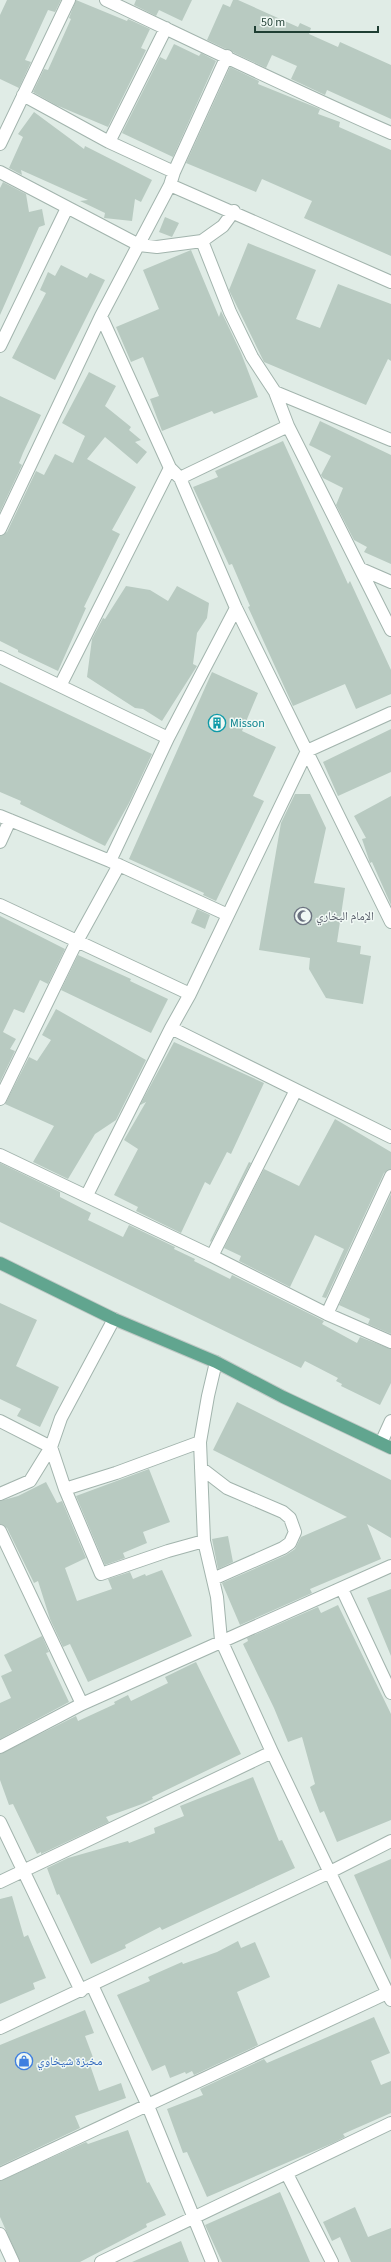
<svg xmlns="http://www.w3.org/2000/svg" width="391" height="2262" viewBox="0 0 391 2262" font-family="'Source Sans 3','Noto Naskh Arabic',sans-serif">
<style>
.building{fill:#b8cac1}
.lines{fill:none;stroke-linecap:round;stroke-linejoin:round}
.minor-casing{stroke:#a2b4ad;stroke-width:14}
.major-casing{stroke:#c0c9c6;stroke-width:14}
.minor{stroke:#fff;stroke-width:12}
.major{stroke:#61a58f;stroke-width:12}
.labels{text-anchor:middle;stroke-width:3;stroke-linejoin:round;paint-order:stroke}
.culture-label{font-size:12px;fill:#0d838f;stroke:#f0f8f4;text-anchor:start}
.worship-label{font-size:12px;fill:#5b616d;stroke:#f0f8f4;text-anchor:start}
.shop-label{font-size:12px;fill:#366cbe;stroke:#f0f8f4;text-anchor:start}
</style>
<rect width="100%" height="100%" fill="#e0ece6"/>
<path class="building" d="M 7,0 L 61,0 L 55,12 L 48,10 L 25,60 L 31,62 L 19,88 L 0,79 L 0,15 Z
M 76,0 L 127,21 L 128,19 L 150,29 L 141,48 L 146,50 L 108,127 L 56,105 L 33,92 L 44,69 L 48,70 L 71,19 L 69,18 Z
M 136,0 L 192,0 L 182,21 L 159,10 L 156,16 L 134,5 Z
M 233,0 L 238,0 L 298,27 L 300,23 L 311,28 L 309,34 L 338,47 L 340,42 L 391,65 L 391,119 L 327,90 L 325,95 L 291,79 L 297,66 L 272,55 L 266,68 L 207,40 L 223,4 L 230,7 Z
M 174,44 L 199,56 L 201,53 L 216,61 L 173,157 L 122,133 L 160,57 L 166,60 Z
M 230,67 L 259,81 L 258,84 L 320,109 L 318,114 L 340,122 L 339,127 L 391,150 L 391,256 L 304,218 L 312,201 L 262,179 L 256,192 L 186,163 Z
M 34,112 L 84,149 L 85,146 L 152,180 L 141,202 L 135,199 L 132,221 L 104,218 L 105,213 L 80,201 L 88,200 L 21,170 L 22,175 L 9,168 L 23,137 L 18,134 Z
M 3,182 L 26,194 L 29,212 L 42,209 L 45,225 L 39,227 L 0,315 L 0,188 Z
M 165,217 L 179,223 L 172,237 L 159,232 Z
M 248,243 L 316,270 L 296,319 L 320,328 L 338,284 L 391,304 L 391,361 L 388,359 L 366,405 L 264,362 L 229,290 Z
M 191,250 L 219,317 L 221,311 L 241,353 L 258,397 L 214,414 L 212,411 L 162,431 L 150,399 L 159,396 L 143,357 L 131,362 L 116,327 L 159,309 L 143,270 Z
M 61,265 L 87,278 L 90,273 L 105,280 L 55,380 L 12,358 L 46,293 L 40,290 L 48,272 L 55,276 Z
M 89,372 L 116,386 L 105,406 L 131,427 L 129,430 L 141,440 L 135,442 L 147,452 L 137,464 L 105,437 L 87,459 L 136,487 L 112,530 L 120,534 L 84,607 L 86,608 L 58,671 L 18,652 L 18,650 L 0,641 L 0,536 L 7,532 L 36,471 L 44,475 L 55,454 L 73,463 L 85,436 L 62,423 Z
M 0,396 L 41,415 L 23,453 L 19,463 L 22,465 L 0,512 Z
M 320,421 L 391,455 L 391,564 L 364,552 L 367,547 L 354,540 L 336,505 L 343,488 L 323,478 L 321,475 L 331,456 L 309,445 Z
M 283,441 L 348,584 L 350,581 L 391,670 L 391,694 L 356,709 L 345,684 L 293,706 L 248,607 L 250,606 L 232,564 L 229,565 L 193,487 L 218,477 L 215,471 Z
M 126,586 L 150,590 L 168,601 L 177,586 L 209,603 L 207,618 L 197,633 L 193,664 L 197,666 L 162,721 L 143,709 L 135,708 L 87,677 L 92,639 L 103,618 L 105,619 Z
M 212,672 L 258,693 L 242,731 L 276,747 L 253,796 L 264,801 L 216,901 L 203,895 L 204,893 L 129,859 Z
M 0,682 L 152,754 L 129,803 L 105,846 L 20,804 L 21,801 L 0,792 Z
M 391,729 L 391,772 L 338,796 L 323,762 Z
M 295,794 L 310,794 L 326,828 L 314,883 L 345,888 L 337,942 L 361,946 L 360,954 L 371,956 L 363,1004 L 326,998 L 309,969 L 310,958 L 259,950 L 281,823 Z
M 391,796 L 391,905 L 372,862 L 370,863 L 362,839 L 366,838 L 354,816 Z
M 197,909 L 210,915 L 205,929 L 191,923 Z
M 0,916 L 65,949 L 48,984 L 40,980 L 24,1013 L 14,1009 L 3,1032 L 16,1039 L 10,1049 L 15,1051 L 0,1082 Z
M 78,955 L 131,979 L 130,981 L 168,999 L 151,1033 L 61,990 Z
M 56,1009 L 146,1060 L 116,1120 L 95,1134 L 68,1179 L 33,1162 L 54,1126 L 5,1104 L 29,1057 L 37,1061 L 51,1040 L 42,1035 Z
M 174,1042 L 264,1083 L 231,1154 L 227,1152 L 210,1185 L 205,1182 L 181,1233 L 136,1211 L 138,1207 L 114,1195 L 138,1149 L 124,1140 L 146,1102 L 140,1105 Z
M 335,1119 L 391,1152 L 391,1169 L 384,1173 L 326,1298 L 322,1297 L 344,1249 L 315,1235 L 290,1287 L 239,1261 L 241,1256 L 224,1248 L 264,1169 L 299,1186 Z
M 249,1162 L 251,1163 L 211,1242 L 210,1241 Z
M 0,1163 L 60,1192 L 60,1197 L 91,1213 L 88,1220 L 123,1237 L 129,1225 L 175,1247 L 174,1249 L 195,1259 L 194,1261 L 230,1279 L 232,1275 L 324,1321 L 322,1324 L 357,1343 L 360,1337 L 391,1349 L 391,1383 L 380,1405 L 341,1386 L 342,1384 L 336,1381 L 338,1378 L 305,1361 L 301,1368 L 0,1222 Z
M 391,1194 L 391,1334 L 368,1324 L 370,1319 L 339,1305 Z
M 0,1303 L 37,1320 L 16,1366 L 59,1387 L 40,1427 L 17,1416 L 21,1409 L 0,1399 Z
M 237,1402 L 391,1480 L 391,1538 L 367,1524 L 381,1559 L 310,1589 L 312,1593 L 240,1625 L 222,1583 L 286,1555 L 295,1549 L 301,1537 L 347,1517 L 213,1450 Z
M 149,1469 L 170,1522 L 143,1532 L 147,1543 L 123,1553 L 125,1558 L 105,1565 L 76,1496 Z
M 46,1482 L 57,1503 L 62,1501 L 86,1558 L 65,1568 L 77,1601 L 112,1589 L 108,1579 L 130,1572 L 133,1579 L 145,1574 L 146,1576 L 162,1570 L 192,1636 L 88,1682 L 70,1644 L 63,1647 L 50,1619 L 38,1581 L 34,1583 L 7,1528 L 0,1524 L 0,1501 L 18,1496 Z
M 228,1536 L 233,1562 L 218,1569 L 212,1539 Z
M 391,1589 L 391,1656 L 367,1598 Z
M 338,1605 L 391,1714 L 391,1820 L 337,1842 L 324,1811 L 320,1813 L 310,1787 L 315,1784 L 302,1737 L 288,1742 L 274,1708 L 243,1644 L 248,1641 L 247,1638 L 318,1607 L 321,1613 Z
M 42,1636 L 49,1652 L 46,1653 L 69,1702 L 0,1739 L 0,1703 L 11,1698 L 1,1676 L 12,1671 L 4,1655 Z
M 196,1662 L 241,1754 L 152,1797 L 153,1799 L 142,1804 L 106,1817 L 109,1822 L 41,1854 L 41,1852 L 37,1854 L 13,1804 L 9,1805 L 0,1780 L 0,1754 L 76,1716 L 78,1721 L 115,1704 L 114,1702 L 128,1695 L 131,1701 L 168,1683 L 165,1677 Z
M 253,1777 L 279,1841 L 282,1840 L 295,1868 L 162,1930 L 160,1927 L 125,1945 L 126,1948 L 91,1964 L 59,1894 L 57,1895 L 47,1868 L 68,1858 L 128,1841 L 129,1843 L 155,1833 L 154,1828 L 184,1816 L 180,1806 Z
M 391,1859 L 391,1960 L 354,1875 Z
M 12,1896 L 24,1937 L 28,1935 L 46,1978 L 33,1983 L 35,1989 L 0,2004 L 0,1899 Z
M 238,1941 L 241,1948 L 255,1942 L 270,1977 L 237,1992 L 258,2045 L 194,2075 L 192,2071 L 186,2074 L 185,2072 L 170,2078 L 165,2065 L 152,2071 L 117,1995 L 150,1981 L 148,1977 L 182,1962 L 183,1964 L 217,1952 Z
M 85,2010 L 94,2033 L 85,2036 L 94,2060 L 89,2062 L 99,2091 L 121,2083 L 126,2098 L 75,2116 L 80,2128 L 0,2166 L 0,2045 Z
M 374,2017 L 390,2053 L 371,2061 L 381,2085 L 391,2081 L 391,2113 L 343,2134 L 345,2137 L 333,2143 L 207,2197 L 187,2152 L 183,2153 L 167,2109 L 203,2095 L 200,2089 L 264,2059 L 267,2063 Z
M 128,2130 L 147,2183 L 149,2182 L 166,2215 L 146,2224 L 147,2227 L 80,2262 L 20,2262 L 0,2217 L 0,2181 L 86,2142 L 88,2144 Z
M 280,2192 L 310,2262 L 222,2262 L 205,2225 Z
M 355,2207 L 368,2237 L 391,2228 L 391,2262 L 351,2262 L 340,2237 L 332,2241 L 323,2222 Z
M 181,2241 L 189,2262 L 132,2262 Z"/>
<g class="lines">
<defs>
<path id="minor" d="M 106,0 C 201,45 295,91 391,133
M 109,142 L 166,28
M 0,144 L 69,0
M 0,172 L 139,245 L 157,247 L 202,241
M 174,172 L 227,56
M 170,185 L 391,282
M 234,211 L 223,226 L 202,241 L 230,312 L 252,357 L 275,392 L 288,426 L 391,630
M 101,316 L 170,468 L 180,478 L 236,608 L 391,922
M 0,346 L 67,208
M 275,392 L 391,440
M 180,478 L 288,426
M 0,529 L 101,316 L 170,185 L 174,172 L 109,142 L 23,95
M 361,569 L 391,582
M 0,657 L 168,738
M 60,686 L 170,468
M 0,816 L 110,861 L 228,915
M 0,842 L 10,820
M 110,861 L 168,738 L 236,608
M 0,905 L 190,994
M 171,1028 L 391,1137
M 0,1099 L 76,943 L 119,865
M 0,1155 L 212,1256 L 327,1314 L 391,1342
M 87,1195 L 171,1028 L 190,994 L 307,751 L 391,713
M 212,1256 L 296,1090
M 327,1314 L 391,1176
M 216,1362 L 208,1396 L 200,1442 L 204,1541 L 217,1597 L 221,1640 L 272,1752 L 391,2000
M 0,1421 L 51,1447 L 65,1489 L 116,1473 L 200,1442
M 381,1443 L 391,1421
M 201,1468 L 227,1488 L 283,1512 L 290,1518 L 295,1532 L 290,1543 L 283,1548 L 213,1579
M 65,1489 L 101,1574 L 168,1551 L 204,1541
M 0,1494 L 30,1481 L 51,1447 L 61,1418 L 114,1319
M 0,1531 L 82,1704
M 342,1589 L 391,1693
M 0,1747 L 82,1704 L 391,1566
M 0,1822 L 81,1991
M 0,1882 L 272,1752
M 92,1985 L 148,2106 L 212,2262
M 0,2028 L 330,1872 L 391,1841
M 0,2174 L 387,1993
M 287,2174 L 332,2262
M 0,2234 L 13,2262
M 101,2262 L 391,2123"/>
<path id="major" d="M 0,1263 L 114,1319 L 216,1362 L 283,1397 L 391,1448"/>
</defs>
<use href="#minor" class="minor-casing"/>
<use href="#major" class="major-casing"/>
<use href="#minor" class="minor"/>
<use href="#major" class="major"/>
</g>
<defs>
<symbol id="building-ring" viewBox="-11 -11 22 22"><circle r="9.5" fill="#f0f8f4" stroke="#0f9aa8" stroke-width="1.5"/><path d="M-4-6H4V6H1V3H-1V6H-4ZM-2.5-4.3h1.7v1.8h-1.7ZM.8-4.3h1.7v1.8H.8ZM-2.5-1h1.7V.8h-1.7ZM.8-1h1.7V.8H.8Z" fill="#0f9aa8"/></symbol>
<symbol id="mosque-ring" viewBox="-11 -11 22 22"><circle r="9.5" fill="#f0f8f4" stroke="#6b7280" stroke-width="1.5"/><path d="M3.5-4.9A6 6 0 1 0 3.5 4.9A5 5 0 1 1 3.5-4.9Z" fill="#6b7280"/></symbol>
<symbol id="shop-ring" viewBox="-11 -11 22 22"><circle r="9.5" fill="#f0f8f4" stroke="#3f7fe0" stroke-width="1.5"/><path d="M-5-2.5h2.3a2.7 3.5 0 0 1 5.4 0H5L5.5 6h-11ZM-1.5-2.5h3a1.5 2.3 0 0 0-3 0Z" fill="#3f7fe0"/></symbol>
</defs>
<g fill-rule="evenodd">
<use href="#building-ring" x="207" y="713" width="20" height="20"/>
<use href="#mosque-ring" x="293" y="906" width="20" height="20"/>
<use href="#shop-ring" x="14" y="2051" width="20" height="20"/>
</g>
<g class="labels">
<g class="culture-label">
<text x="230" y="727">Misson</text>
</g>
<g class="worship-label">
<text x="316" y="920">الإمام البخاري</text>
</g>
<g class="shop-label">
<text x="37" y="2065">مخبزة شيخاوي</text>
</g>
</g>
<path d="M255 26v6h123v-6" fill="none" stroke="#1f3e33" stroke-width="2"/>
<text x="261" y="26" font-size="12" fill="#1f3e33" stroke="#f0f8f4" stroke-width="3" paint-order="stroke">50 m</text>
</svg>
